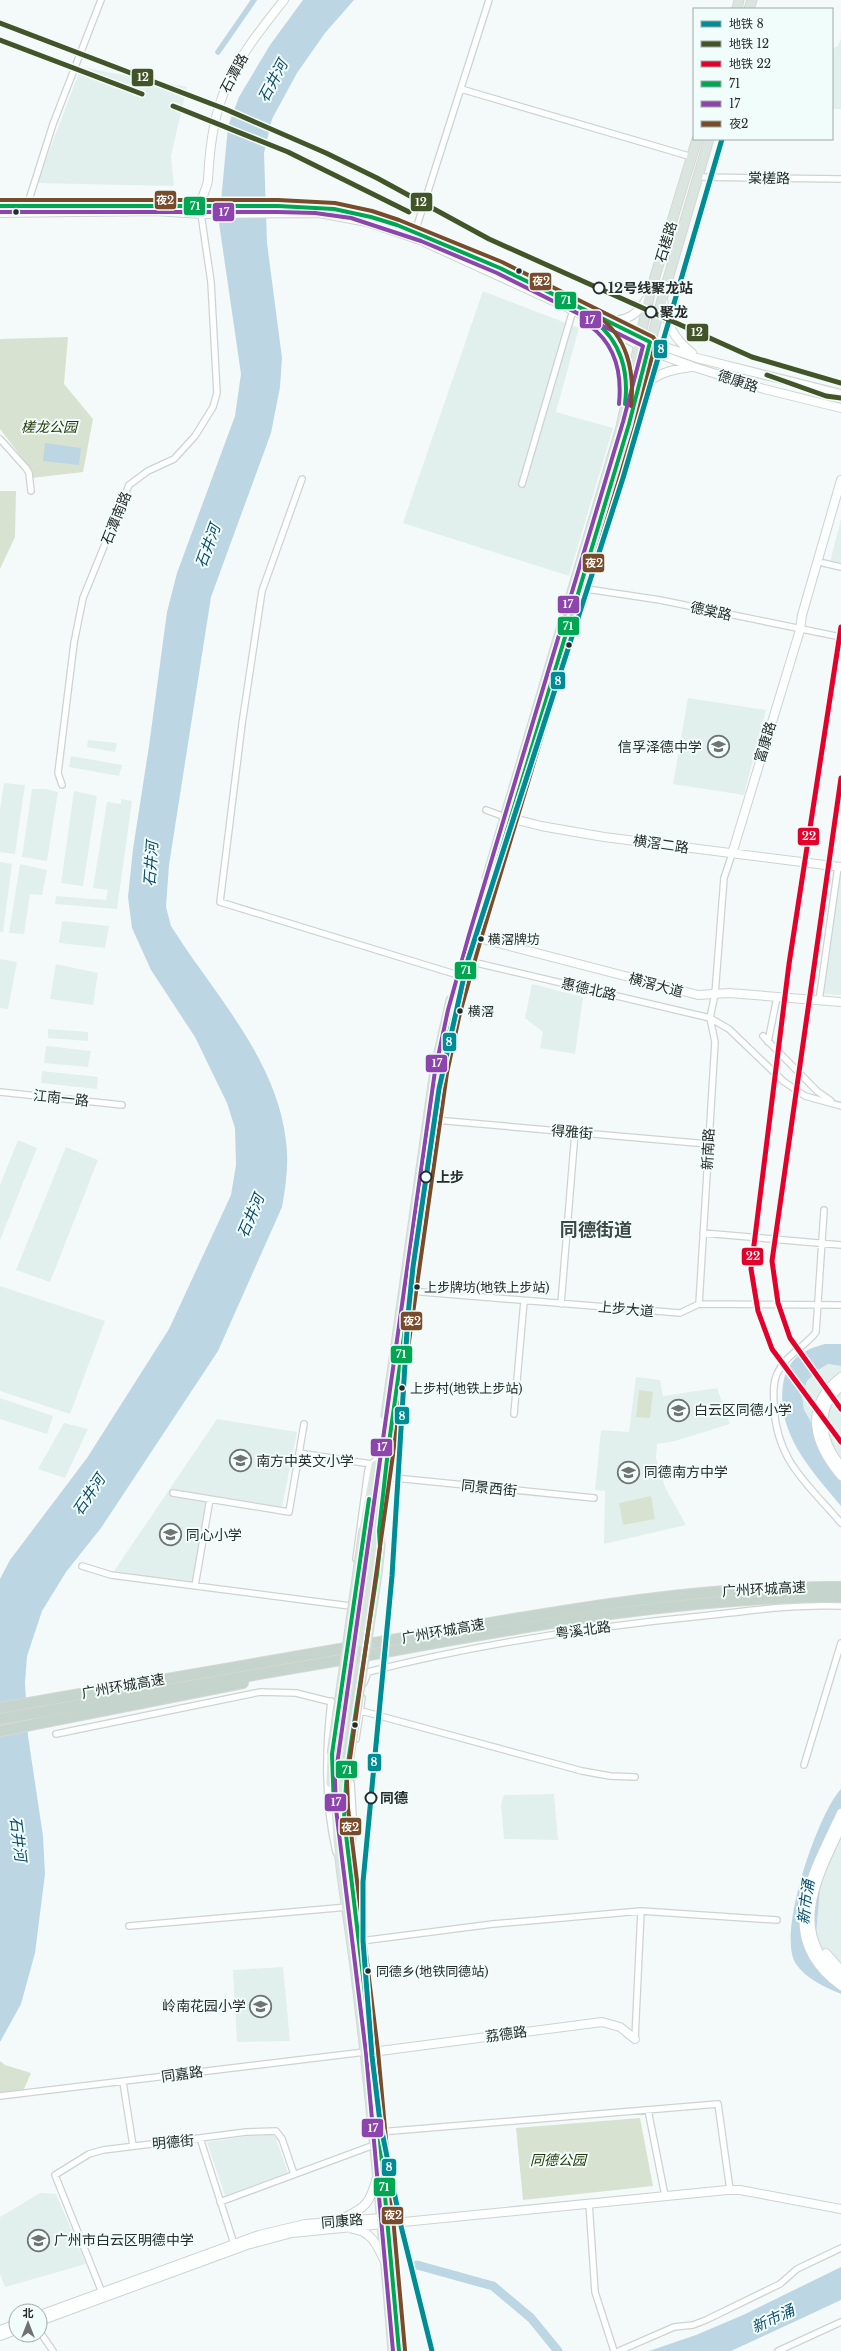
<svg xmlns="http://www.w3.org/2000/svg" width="841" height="2351" viewBox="0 0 841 2351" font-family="'Libre Baskerville','Noto Sans SC',serif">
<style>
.built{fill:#e2f0ed}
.green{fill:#d8e2d1}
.water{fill:#bcd6e4}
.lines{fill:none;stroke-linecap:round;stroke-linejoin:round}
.canal{stroke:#bcd6e4;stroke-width:5.5}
.river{stroke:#bcd6e4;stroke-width:9}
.street-casing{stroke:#ced3d2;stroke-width:8}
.secondary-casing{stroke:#ced3d2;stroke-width:10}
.primary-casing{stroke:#d4d7d6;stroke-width:11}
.highway-casing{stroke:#d4d7d6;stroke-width:12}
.street{stroke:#fdfefe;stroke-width:5.5}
.secondary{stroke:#fdfefe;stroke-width:8}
.primary{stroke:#dbe5e0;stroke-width:9}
.highway{stroke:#c5d4cc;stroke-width:10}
.primary-bridge-casing{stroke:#d4d7d6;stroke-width:11;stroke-linecap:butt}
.primary-bridge{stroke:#dbe5e0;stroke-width:9}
.bus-1-casing{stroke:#f1fdfa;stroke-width:7}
.bus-2-casing{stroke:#f1fdfa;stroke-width:7}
.bus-3-casing{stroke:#f1fdfa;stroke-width:7}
.bus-1{stroke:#00a651;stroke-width:4}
.bus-2{stroke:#8e44ad;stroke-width:4}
.bus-3{stroke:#7a4b2a;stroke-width:4}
.metro-1-casing{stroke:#f1fdfa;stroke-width:8}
.metro-2-casing{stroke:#f1fdfa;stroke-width:8}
.metro-3-casing{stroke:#f1fdfa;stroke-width:8}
.metro-1{stroke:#008c95;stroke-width:5}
.metro-2{stroke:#435428;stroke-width:5}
.metro-3{stroke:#e4002b;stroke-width:5}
.bus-dot{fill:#272b2a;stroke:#f1fdfa;stroke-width:1.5}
.stop-dot{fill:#f1fdfa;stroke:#272b2a;stroke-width:2}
.labels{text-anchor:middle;stroke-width:4;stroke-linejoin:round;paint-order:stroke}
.bus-label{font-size:13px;fill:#272b2a;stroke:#f1fdfa;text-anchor:start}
.street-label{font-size:14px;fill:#272b2a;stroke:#f1fdfa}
.stop-label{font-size:14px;font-weight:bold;fill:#272b2a;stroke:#f1fdfa;text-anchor:start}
.park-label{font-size:14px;font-style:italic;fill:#273906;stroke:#f1fdfa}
.poi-label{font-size:14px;fill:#272b2a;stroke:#f1fdfa;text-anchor:start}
.water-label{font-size:15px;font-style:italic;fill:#0e4c69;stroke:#f1fdfa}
.district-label{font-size:18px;font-weight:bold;fill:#3e4846;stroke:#f1fdfa}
.line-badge{stroke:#f1fdfa;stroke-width:1.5}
.badge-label{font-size:11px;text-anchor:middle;font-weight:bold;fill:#fff}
</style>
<rect width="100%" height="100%" fill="#f4faf9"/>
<path class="built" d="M 841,38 L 841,109 L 832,109 L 832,49 L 838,46 Z
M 81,67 L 187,87 L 171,156 L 174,186 L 37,183 Z
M 483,291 L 579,328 L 556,412 L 613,428 L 569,576 L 403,523 Z
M 841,519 L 841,564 L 830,562 Z
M 688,698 L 766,710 L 744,795 L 673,784 Z
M 88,740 L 117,743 L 115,752 L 87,747 Z
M 71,756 L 122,765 L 119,776 L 69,767 Z
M 4,783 L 25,785 L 15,854 L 0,852 L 0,810 Z
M 32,789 L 45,789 L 58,792 L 47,861 L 22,857 Z
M 74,791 L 97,796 L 83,886 L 61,883 Z
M 121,799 L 132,801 L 117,909 L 55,904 L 56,896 L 106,900 L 108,890 L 93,888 L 107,802 L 121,804 Z
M 0,862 L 12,864 L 3,932 L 0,932 Z
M 20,864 L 47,870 L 42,895 L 30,894 L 24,934 L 9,933 Z
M 840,874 L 841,874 L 841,995 L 823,994 Z
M 62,921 L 109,926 L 105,948 L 59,943 Z
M 0,959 L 17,962 L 8,1009 L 0,1008 Z
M 56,964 L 98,973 L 93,1005 L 50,999 Z
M 532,984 L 583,997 L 575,1054 L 540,1048 L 543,1032 L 525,1018 Z
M 48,1029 L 88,1032 L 88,1041 L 48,1038 Z
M 46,1046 L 91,1051 L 88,1067 L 44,1063 Z
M 42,1071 L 98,1077 L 97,1089 L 41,1083 Z
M 18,1140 L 37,1148 L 0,1240 L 0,1185 Z
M 66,1147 L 98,1160 L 50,1282 L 16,1270 Z
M 0,1286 L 105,1321 L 70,1414 L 0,1391 Z
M 828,1364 L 841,1366 L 841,1482 L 818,1448 L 810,1420 L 804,1410 L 802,1396 L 807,1381 L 818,1370 Z
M 636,1377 L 660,1380 L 663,1396 L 717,1388 L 730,1424 L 675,1441 L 657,1444 L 656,1458 L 665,1487 L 686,1525 L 604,1544 L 605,1491 L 595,1490 L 601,1430 L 629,1432 Z
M 0,1398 L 53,1416 L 47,1434 L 0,1419 Z
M 217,1419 L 297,1432 L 282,1507 L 208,1496 L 193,1583 L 112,1574 Z
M 64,1423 L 88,1429 L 65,1478 L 38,1469 Z
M 554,1794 L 558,1840 L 504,1839 L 501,1804 L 504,1795 Z
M 841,1825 L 841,1970 L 819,1951 L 816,1936 L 820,1889 L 827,1858 Z
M 283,1967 L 290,2041 L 237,2042 L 233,1970 Z
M 267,2133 L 275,2136 L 288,2173 L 225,2196 L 207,2142 Z
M 40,2193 L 56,2194 L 86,2264 L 5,2287 L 0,2274 L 0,2217 Z"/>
<path class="green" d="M 68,337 L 64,384 L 93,419 L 83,472 L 32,478 L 29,467 L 0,429 L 0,339 Z
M 0,491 L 16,491 L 15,537 L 0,569 Z
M 639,1390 L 653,1392 L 650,1418 L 636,1417 Z
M 651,1496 L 655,1519 L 623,1525 L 619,1503 Z
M 0,2061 L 5,2065 L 31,2073 L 20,2098 L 0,2092 Z
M 640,2118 L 653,2186 L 523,2200 L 516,2128 Z"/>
<path class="water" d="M 303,0 L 354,0 L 325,33 L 297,73 L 272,119 L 264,153 L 267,243 L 282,358 L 280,387 L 271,433 L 211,597 L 169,865 L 166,907 L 171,926 C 213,993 277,1059 286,1141 C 289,1163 286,1185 282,1207 L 218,1351 L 101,1528 L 66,1572 L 42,1611 L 27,1656 L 25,1683 L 28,1736 L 43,1836 L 45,1874 L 35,1953 L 21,2004 L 0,2042 L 0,1579 L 10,1560 L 87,1458 L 169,1329 L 231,1195 L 236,1165 L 235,1128 L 227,1103 L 195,1037 L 151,970 L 132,928 L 128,897 L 133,849 L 149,746 L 167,612 L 177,573 L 235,416 L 241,374 L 219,223 L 228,126 L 239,97 L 270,45 Z
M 45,443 L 81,448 L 79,465 L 43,461 Z
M 825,1344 L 841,1344 L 841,1366 L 828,1364 L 818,1370 L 807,1381 L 802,1396 L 804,1410 L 810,1420 L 818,1448 L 841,1482 L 841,1506 C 812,1471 776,1434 783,1385 C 787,1359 802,1350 825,1344 Z
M 841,1789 L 841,1825 L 827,1858 L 820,1889 L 816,1936 L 819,1951 L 841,1970 L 841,1994 C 825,1987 806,1979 796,1964 C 776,1935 818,1813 841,1789 Z
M 841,2267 L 841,2300 L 731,2351 L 649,2351 L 696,2335 L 743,2315 Z"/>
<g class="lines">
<path class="canal" d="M 218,52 L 254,0"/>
<path class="river" d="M 417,2265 L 493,2286 L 531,2318 L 558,2351"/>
<defs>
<path id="street" d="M 461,89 L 692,157
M 698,177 L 841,179
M 27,206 L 53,124 L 101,0
M 415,232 L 489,0
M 0,439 L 26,468 L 29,473 L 31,491
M 302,479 L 262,591 L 242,724 L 220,902 L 458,975
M 522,484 L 573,310
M 823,563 L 841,567
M 580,588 L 660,600 L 841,637
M 62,785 L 58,773 L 74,643 L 83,598 L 129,485 L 148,471 L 174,459 L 195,436 L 213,407 L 217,393 L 211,282 L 201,214
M 486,810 L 505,817
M 468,961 L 710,1018 L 729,1029 L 783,1081 L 805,1096 L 841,1106
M 819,1001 L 838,867
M 763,1036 L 817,1091 L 831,1101
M 768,1042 L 777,997
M 0,1092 L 122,1105
M 435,1120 L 708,1144
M 824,1210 L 816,1332 C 804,1348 785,1355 777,1374 C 772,1385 774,1396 774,1407 C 777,1462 808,1484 841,1523
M 703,1233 L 841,1245
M 410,1291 L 680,1313 L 699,1304 L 841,1305
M 561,1304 L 575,1132
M 699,1304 L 715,1042 L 710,1018 L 715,994 L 724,878 L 732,854
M 514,1414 L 524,1301
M 299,1453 L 371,1464
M 173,1493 L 289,1512 L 304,1424
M 381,1534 L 386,1496 L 385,1477 L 594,1498
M 356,1559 L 368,1470 L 371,1464 L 381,1456
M 82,1566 L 111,1575 L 350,1606
M 195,1586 L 210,1499
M 364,1683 L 368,1672 C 478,1644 590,1627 702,1616 C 748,1611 795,1604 841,1606
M 331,1701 C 325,1752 324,1802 336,1852
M 358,1710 L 582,1771 L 610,1776 L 635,1777
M 56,1734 L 260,1692 L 296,1693 L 340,1704
M 356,1739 L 362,1698
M 804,1765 L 841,1643
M 351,1783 L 353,1815 L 352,1848
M 129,1926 L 348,1907
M 361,1941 L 493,1924 L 641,1911 L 777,1920
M 635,2039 L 641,1911
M 123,2082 L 133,2146
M 0,2096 L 365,2052
M 648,2110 L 665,2196
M 380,2132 L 718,2104 L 730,2190
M 200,2138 L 246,2132 L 276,2131 L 282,2139 L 294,2174
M 220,2202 L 374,2145
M 589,2203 L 595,2292 L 614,2351
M 103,2295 L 55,2175 L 89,2154 L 103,2150 L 200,2138 L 235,2247
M 40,2332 L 53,2351
M 619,2351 L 674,2327 L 693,2325 L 706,2320 L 780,2284 L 797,2269 L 841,2248
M 778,2351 L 841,2322"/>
<path id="secondary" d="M 0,206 L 153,204 L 319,207 L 369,217 L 421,234 L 575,304 L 645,340 L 697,358 L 841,394
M 201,210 C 199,199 207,190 208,180 C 212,95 232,65 284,0
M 0,213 L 155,211 L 201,214 L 319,213 L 367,222 L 420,240 L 573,310 L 648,350 L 694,367 L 764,389 L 841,408
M 663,299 C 666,323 673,338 692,353
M 607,321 C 627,321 638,315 647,298
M 605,329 L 620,356 L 628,390
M 638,392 C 654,374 668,370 692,367
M 506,817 L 541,826 L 604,837 L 841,867
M 732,854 L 800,630 L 802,615 L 841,480
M 475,937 L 698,995 L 729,993 L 841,1002
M 841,1377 C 802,1407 814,1444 841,1476
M 841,1386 C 814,1409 821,1442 841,1466
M 841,1813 C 814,1872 772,1936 841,1986
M 841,1827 C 817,1878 786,1934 841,1978
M 826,1953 L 841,1970
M 372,2052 L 602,2022 L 620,2027 L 635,2039
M 342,2219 C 366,2207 370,2204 377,2177
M 353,2229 C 372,2231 378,2247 385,2262
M 40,2315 L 259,2235 L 305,2224 L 381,2218 L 387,2221
M 40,2321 L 247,2245 L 292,2233 L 727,2190 L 740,2190 L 841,2209
M 0,2330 L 16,2324
M 0,2336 L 16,2330"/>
<path id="primary" d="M 737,9 L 739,0
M 749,9 L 752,0
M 487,878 L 621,427 L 650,293 L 697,139
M 386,1415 L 435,1070 L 451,1000
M 379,1475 L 383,1442
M 364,1529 L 376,1465
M 376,1531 L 441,1072 L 459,994 L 629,424 L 663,296 L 709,139
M 339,1756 C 329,1833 349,1907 357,1984 C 372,2106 383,2228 393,2351
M 331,1783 L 332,1754
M 341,1786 L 372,2052 L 396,2306
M 346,1793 L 349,1757"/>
<path id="highway" d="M 0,1708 C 136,1684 272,1661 409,1637 C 552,1612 695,1585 841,1587
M 0,1719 C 125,1697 250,1676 375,1654 C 529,1626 684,1596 841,1597
M 0,1731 L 243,1683"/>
</defs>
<use href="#street" class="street-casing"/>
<use href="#secondary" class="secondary-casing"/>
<use href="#primary" class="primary-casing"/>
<use href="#highway" class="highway-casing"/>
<use href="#street" class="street"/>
<use href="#secondary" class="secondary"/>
<use href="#primary" class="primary"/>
<use href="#highway" class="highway"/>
<defs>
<path id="primary-bridge" d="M 360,1642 L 375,1536
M 332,1754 L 364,1529
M 339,1756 L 356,1634
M 349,1757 L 377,1574 L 380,1547 L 379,1531"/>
</defs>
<use href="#primary-bridge" class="primary-bridge-casing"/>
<use href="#primary-bridge" class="primary-bridge"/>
<defs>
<path id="bus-1" d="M 0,206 L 278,206 L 334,209 L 371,217 L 397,225 L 500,268 L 650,342 L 629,424 L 475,937 L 450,1029 L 441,1072 L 388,1450 L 379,1531 L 380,1547 L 377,1574 L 347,1769 L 344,1818 L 372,2052 L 399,2351
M 594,321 C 621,341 629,372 625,404
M 334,1809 L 332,1754 L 369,1499"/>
<path id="bus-2" d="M 0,212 L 278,212 L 315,213 L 351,218 L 421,241 L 497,273 L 643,346 L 623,422 L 469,935 L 448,1010 L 435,1071 L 335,1779 L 336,1809 L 366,2053 L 393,2351
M 590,326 C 616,345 622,374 619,404"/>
<path id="bus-3" d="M 0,200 L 278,200 L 335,203 L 372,211 L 399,220 L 502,262 L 653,337 L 656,341 L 635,426 L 481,939 L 460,1013 L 447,1073 L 347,1780 L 348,1808 L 378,2051 L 405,2350
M 598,316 C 627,337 635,371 631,406"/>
</defs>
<use href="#bus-1" class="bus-1-casing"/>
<use href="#bus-2" class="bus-2-casing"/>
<use href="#bus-3" class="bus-3-casing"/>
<use href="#bus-1" class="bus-1"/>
<use href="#bus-2" class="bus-2"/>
<use href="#bus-3" class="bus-3"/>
<defs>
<path id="metro-1" d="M 432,2351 L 401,2226 L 380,2122 L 372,2056 L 363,1941 L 363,1882 L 392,1576 L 408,1315 L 413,1267 L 439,1089 L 467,963 L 623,478 L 722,139"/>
<path id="metro-2" d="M 0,23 L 225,109 L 326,153 L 377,178 L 489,239 L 752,357 L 841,383
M 0,40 L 142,94
M 173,106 L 288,152 L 409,212
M 767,375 L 826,396 L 841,398"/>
<path id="metro-3" d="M 841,627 L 789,964 L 751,1269 L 758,1311 L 772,1349 L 841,1442
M 841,778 L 772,1261 L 778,1303 L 790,1338 L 841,1409"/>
</defs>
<use href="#metro-1" class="metro-1-casing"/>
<use href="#metro-2" class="metro-2-casing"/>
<use href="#metro-3" class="metro-3-casing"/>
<use href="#metro-1" class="metro-1"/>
<use href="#metro-2" class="metro-2"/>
<use href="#metro-3" class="metro-3"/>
</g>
<defs>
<symbol id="school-ring" viewBox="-11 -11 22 22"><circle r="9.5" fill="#f1fdfa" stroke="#6f7372" stroke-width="1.5"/><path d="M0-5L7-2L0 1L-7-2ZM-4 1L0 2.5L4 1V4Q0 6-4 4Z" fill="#6f7372"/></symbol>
</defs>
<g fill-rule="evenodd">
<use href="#school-ring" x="706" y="734" width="25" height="25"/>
<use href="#school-ring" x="666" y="1398" width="25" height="25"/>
<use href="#school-ring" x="228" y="1448" width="25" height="25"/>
<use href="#school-ring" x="616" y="1460" width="25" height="25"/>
<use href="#school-ring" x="158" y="1522" width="25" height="25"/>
<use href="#school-ring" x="248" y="1994" width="25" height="25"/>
<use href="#school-ring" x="26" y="2228" width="25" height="25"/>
</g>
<g class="bus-dot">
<circle cx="16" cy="212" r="3.5"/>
<circle cx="519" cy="271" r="3.5"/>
<circle cx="569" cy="645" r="3.5"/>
<circle cx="481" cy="939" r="3.5"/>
<circle cx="460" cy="1011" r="3.5"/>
<circle cx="417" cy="1287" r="3.5"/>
<circle cx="402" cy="1388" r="3.5"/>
<circle cx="355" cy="1725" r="3.5"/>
<circle cx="368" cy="1971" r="3.5"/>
</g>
<g class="stop-dot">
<circle cx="599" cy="288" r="5.5"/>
<circle cx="651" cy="312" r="5.5"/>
<circle cx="426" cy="1177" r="5.5"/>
<circle cx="371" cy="1798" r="5.5"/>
</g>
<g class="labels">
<g class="bus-label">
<text x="488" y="944">横滘牌坊</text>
<text x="468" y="1016">横滘</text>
<text x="424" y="1292">上步牌坊(地铁上步站)</text>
<text x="410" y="1393">上步村(地铁上步站)</text>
<text x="376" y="1976">同德乡(地铁同德站)</text>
</g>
<g class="street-label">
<text transform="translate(234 73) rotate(-62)" y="5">石潭路</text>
<text transform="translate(769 178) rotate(1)" y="5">棠槎路</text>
<text transform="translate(666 242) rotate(-73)" y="5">石槎路</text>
<text transform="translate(738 381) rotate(18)" y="5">德康路</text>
<text transform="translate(116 518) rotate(-68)" y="5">石潭南路</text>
<text transform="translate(711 611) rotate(12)" y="5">德棠路</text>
<text transform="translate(765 742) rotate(-73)" y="5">富康路</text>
<text transform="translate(661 844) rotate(8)" y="5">横滘二路</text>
<text transform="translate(656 985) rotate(15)" y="5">横滘大道</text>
<text transform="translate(589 989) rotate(13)" y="5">惠德北路</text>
<text transform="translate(61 1098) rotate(6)" y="5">江南一路</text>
<text transform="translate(572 1132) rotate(5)" y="5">得雅街</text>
<text transform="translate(708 1149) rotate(-87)" y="5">新南路</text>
<text transform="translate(626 1309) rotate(5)" y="5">上步大道</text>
<text transform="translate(489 1488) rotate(6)" y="5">同景西街</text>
<text transform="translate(764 1589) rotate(-3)" y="5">广州环城高速</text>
<text transform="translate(583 1630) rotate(-8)" y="5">粤溪北路</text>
<text transform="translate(443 1631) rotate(-10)" y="5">广州环城高速</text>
<text transform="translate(123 1686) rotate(-10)" y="5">广州环城高速</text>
<text transform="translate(506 2034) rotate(-8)" y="5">荔德路</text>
<text transform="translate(182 2074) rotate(-8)" y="5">同嘉路</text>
<text transform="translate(173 2142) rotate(-5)" y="5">明德街</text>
<text transform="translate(342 2221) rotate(-5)" y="5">同康路</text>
</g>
<g class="stop-label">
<text x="608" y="293">12号线聚龙站</text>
<text x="660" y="317">聚龙</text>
<text x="436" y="1182">上步</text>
<text x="380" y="1803">同德</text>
</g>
<g class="park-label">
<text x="49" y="432">槎龙公园</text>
<text x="558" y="2165">同德公园</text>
</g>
<g class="poi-label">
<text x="702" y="752" text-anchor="end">信孚泽德中学</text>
<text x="694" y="1415">白云区同德小学</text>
<text x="256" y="1466">南方中英文小学</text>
<text x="644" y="1477">同德南方中学</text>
<text x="186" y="1540">同心小学</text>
<text x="246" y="2011" text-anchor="end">岭南花园小学</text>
<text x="54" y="2245">广州市白云区明德中学</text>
</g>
<g class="water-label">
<text transform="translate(273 81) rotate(-62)" y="5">石井河</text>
<text transform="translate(208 546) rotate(-70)" y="5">石井河</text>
<text transform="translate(151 864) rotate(-86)" y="5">石井河</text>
<text transform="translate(251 1216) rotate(-67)" y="5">石井河</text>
<text transform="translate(89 1495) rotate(-56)" y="5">石井河</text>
<text transform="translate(18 1839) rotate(83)" y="5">石井河</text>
<text transform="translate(806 1902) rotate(-83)" y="5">新市涌</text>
<text transform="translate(773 2319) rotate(-25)" y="5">新市涌</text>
</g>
<g class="district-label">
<text x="596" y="1236">同德街道</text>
</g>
</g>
<g class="line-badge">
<rect x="131" y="68" width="23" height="19" rx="4" fill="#435428"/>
<rect x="154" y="190" width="23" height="20" rx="4" fill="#7a4b2a"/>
<rect x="410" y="192" width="23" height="20" rx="4" fill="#435428"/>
<rect x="183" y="196" width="23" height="20" rx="4" fill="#00a651"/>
<rect x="212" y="202" width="23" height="20" rx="4" fill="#8e44ad"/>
<rect x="529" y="272" width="23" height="19" rx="4" fill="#7a4b2a"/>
<rect x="554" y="291" width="23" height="19" rx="4" fill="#00a651"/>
<rect x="579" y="310" width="23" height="19" rx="4" fill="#8e44ad"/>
<rect x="686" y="323" width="23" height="19" rx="4" fill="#435428"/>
<rect x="653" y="339" width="15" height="20" rx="4" fill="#008c95"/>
<rect x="582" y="553" width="23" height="20" rx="4" fill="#7a4b2a"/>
<rect x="557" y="595" width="23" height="19" rx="4" fill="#8e44ad"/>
<rect x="557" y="616" width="23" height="20" rx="4" fill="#00a651"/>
<rect x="550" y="671" width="16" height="19" rx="4" fill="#008c95"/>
<rect x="797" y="827" width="23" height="19" rx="4" fill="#e4002b"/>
<rect x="454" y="961" width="23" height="19" rx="4" fill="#00a651"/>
<rect x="442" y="1032" width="15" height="20" rx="4" fill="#008c95"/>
<rect x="425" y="1054" width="23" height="19" rx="4" fill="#8e44ad"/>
<rect x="741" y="1247" width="23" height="19" rx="4" fill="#e4002b"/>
<rect x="400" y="1311" width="23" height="20" rx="4" fill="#7a4b2a"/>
<rect x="390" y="1345" width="23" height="19" rx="4" fill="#00a651"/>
<rect x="394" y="1406" width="16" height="19" rx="4" fill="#008c95"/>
<rect x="370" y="1438" width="23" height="19" rx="4" fill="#8e44ad"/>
<rect x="367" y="1753" width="15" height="19" rx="4" fill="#008c95"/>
<rect x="335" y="1760" width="23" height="19" rx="4" fill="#00a651"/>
<rect x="324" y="1793" width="23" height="19" rx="4" fill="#8e44ad"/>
<rect x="339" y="1817" width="23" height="19" rx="4" fill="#7a4b2a"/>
<rect x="361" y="2118" width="23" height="20" rx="4" fill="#8e44ad"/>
<rect x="381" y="2158" width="16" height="19" rx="4" fill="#008c95"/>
<rect x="373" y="2177" width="23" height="20" rx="4" fill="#00a651"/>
<rect x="381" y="2206" width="23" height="19" rx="4" fill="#7a4b2a"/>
</g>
<g class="badge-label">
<text x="143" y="81">12</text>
<text x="165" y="204">夜2</text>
<text x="421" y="206">12</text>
<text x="195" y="210">71</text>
<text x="224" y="216">17</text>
<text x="541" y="285">夜2</text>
<text x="566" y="304">71</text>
<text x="590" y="324">17</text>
<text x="697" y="336">12</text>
<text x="661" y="353">8</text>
<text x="594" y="567">夜2</text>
<text x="568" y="608">17</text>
<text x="568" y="630">71</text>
<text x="558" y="685">8</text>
<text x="809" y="840">22</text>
<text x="466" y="974">71</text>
<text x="449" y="1046">8</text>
<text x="437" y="1067">17</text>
<text x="753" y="1260">22</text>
<text x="412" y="1325">夜2</text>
<text x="401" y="1358">71</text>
<text x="402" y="1420">8</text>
<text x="382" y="1451">17</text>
<text x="374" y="1766">8</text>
<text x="347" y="1774">71</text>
<text x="336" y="1806">17</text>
<text x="350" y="1831">夜2</text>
<text x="373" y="2132">17</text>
<text x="389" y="2171">8</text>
<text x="384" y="2191">71</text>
<text x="393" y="2219">夜2</text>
</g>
<rect x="693" y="8" width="140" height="132" fill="#f1fdfa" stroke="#a0a9a7"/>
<rect x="701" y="21" width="20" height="6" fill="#008c95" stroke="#a0a9a7"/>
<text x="729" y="28" font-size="12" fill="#272b2a">地铁 8</text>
<rect x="701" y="41" width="20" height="6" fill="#435428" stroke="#a0a9a7"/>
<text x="729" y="48" font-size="12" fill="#272b2a">地铁 12</text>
<rect x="701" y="61" width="20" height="6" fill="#e4002b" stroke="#a0a9a7"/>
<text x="729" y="68" font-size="12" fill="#272b2a">地铁 22</text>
<rect x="701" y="81" width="20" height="6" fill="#00a651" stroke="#a0a9a7"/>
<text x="729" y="88" font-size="12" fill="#272b2a">71</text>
<rect x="701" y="101" width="20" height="6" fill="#8e44ad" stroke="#a0a9a7"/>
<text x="729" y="108" font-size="12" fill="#272b2a">17</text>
<rect x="701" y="121" width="20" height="6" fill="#7a4b2a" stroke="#a0a9a7"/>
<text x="729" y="128" font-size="12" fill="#272b2a">夜2</text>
<g transform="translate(28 2323)"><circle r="19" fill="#f1fdfa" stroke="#a0a9a7"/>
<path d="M0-3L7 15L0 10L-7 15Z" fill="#6f7372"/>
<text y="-6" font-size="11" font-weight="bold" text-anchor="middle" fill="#272b2a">北</text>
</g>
</svg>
